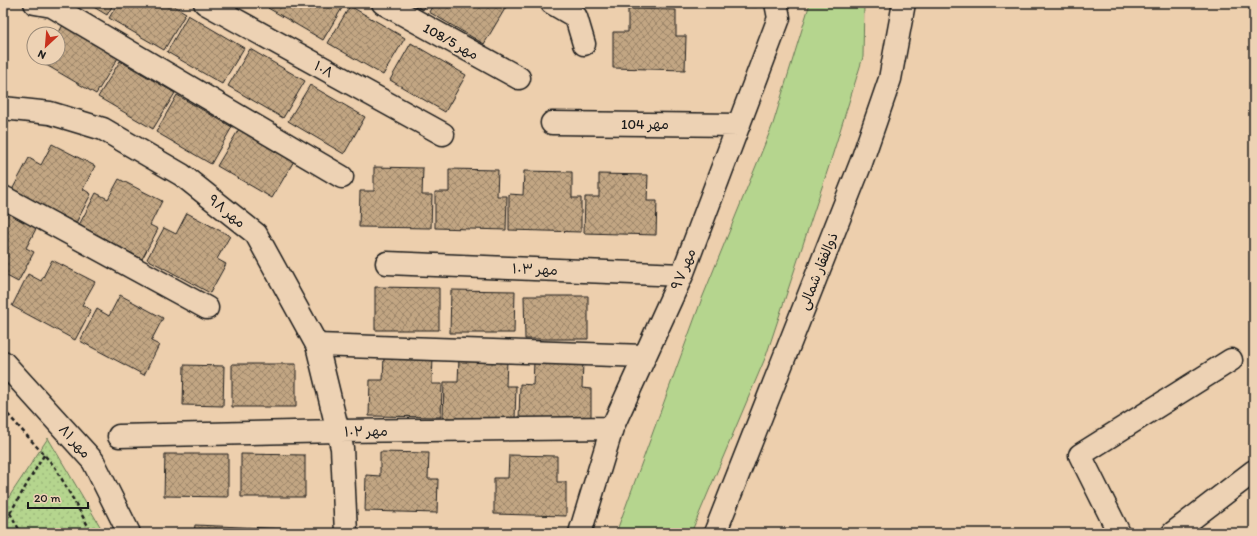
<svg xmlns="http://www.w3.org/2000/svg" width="1257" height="536" viewBox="0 0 1257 536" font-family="Itim,'Playpen Sans Arabic',sans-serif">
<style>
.green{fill:#b5d58e;stroke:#687855}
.park{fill:url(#park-dots);stroke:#687855}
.building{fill:url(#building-cross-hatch);stroke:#1c1c1c}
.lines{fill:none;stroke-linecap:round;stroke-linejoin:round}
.minor-casing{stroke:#1c1c1c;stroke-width:25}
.path{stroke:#1c1c1c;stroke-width:2.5;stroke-dasharray:4 3;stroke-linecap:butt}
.minor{stroke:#edd2b4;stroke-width:22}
.labels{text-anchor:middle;stroke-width:3.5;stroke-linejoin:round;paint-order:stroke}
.street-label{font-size:14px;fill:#1c1c1c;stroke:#edd2b4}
</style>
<defs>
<pattern id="park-dots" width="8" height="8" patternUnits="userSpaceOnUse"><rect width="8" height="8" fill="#b5d58e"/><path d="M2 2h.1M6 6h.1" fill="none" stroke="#9bb67a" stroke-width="1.8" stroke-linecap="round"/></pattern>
<pattern id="building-cross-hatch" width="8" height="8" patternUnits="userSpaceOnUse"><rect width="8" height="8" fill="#c2a683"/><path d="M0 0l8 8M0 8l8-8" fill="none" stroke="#9d866a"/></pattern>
</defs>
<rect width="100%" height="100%" fill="#edcfad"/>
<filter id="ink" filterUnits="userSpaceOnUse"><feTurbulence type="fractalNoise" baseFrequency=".025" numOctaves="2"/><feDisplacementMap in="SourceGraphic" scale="8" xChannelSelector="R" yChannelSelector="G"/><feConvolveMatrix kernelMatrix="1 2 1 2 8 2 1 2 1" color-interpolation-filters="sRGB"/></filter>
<g filter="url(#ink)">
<path class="green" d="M 810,3 L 864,3 L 863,57 L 829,166 L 766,356 L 691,533 L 616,533 L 701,301 L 773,124 Z"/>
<path class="park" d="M 48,438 L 104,533 L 3,533 L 3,506 Z"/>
<path class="building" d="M 87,3 L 114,3 L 107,15 Z
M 118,3 L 169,3 L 186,13 L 164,50 L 109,18 Z
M 271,3 L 345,3 L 323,40 L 268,8 Z
M 411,3 L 427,3 L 423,10 Z
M 434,3 L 498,3 L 506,7 L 484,44 L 429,12 Z
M 685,3 L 757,3 L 757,7 L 685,5 Z
M 350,6 L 405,38 L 383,75 L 328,43 Z
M 628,9 L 676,10 L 676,36 L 686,36 L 685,70 L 613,68 L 613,32 L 628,32 Z
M 188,15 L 244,48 L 222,84 L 167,52 Z
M 63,25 L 118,58 L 96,94 L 41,62 L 44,58 L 58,58 L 58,34 Z
M 411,43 L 466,75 L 445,112 L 390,80 Z
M 250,49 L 305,81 L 283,118 L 228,86 Z
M 120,61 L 175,93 L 153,129 L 98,97 Z
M 310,85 L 365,117 L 344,154 L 288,121 Z
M 177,95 L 232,127 L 211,164 L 156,132 Z
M 239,129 L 294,161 L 272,198 L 217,166 Z
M 52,144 L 95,166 L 83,189 L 91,194 L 76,223 L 12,190 L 29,158 L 41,165 Z
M 374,167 L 423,168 L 422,195 L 432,195 L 431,228 L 359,227 L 360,191 L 374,191 Z
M 449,169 L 498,170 L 497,196 L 507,196 L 506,230 L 435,228 L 435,192 L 449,192 Z
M 524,171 L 572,172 L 572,198 L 581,198 L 581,232 L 509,230 L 509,194 L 523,195 Z
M 599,174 L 648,175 L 647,201 L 657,201 L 656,235 L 584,233 L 585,197 L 599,197 Z
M 119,179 L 162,201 L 150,225 L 158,229 L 142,259 L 79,225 L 96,193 L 108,199 Z
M 3,206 L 38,225 L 26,248 L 34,252 L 18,282 L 3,274 Z
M 187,213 L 230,236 L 217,259 L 226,264 L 210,293 L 147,259 L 164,228 L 176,234 Z
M 52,260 L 95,282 L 82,305 L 91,310 L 75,340 L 12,306 L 28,274 L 41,281 Z
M 375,287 L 439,288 L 439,330 L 375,330 Z
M 451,290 L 515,291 L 514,333 L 450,333 Z
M 120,295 L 163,318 L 151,341 L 159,345 L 144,375 L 80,341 L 97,309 L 109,316 Z
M 524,296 L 588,296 L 588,339 L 525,339 Z
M 384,356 L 433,357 L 432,384 L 442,384 L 441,417 L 369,416 L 370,380 L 383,380 Z
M 459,358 L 507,360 L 506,386 L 516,386 L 515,420 L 443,418 L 444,382 L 458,382 Z
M 534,361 L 583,362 L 582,388 L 591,389 L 591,422 L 519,420 L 520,384 L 533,385 Z
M 232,364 L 296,364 L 296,407 L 232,407 Z
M 184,365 L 224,366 L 223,406 L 183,405 Z
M 380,452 L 429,453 L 428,479 L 438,479 L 437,513 L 365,511 L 366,475 L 380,476 Z
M 165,454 L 228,454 L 228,497 L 164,496 Z
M 241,454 L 305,455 L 305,497 L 241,497 Z
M 509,455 L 557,456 L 557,482 L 566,482 L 566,516 L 494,514 L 494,478 L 508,478 Z
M 195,525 L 309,530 L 309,533 L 194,533 Z"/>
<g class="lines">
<defs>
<path id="minor" d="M 35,3 L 52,6 L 342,177
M 205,3 L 443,134
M 383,3 L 519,78
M 552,3 L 576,17 L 584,44
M 3,108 L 50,113 L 103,129 L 182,175 L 256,234 L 317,345 L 342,448 L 346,533
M 552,123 L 739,125
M 3,197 L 207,308
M 387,263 L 682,275
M 317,345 L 645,356
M 3,362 L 93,461 L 129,533
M 119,436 L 339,431 L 612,428
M 580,533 L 612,428 L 682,275 L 779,18 L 776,3
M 715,533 L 861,163 L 890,79 L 904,3
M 1119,533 L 1080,455 L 1231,360
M 1173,533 L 1254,471"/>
</defs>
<use href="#minor" class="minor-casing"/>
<path class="path" d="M 3,409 L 55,467 L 92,533
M 10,513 L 21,533
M 3,525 L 44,455"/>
<use href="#minor" class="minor"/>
</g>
</g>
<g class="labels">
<g class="street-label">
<text transform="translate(451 41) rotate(29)" y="5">مهر 108/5</text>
<text transform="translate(324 69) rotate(29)" y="5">۱۰۸</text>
<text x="645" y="129">مهر 104</text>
<text transform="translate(227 211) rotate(39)" y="5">مهر ۹۸</text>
<text transform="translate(535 269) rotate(2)" y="5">مهر ۱۰۳</text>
<text transform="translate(683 269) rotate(-68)" y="5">مهر ۹۷</text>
<text transform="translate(818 271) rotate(-68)" y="5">ذوالفقار شمالی</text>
<text transform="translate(366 431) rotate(-1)" y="5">مهر ۱۰۲</text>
<text transform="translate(75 441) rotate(48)" y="5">مهر ۸۱</text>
</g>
</g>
<rect width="1257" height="536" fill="none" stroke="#edd2b4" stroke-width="16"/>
<rect x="8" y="8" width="1241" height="520" fill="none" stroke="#1c1c1c" stroke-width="1.5" filter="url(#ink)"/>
<g transform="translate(46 46) rotate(206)"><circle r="19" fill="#edd2b4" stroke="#998977"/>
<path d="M0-3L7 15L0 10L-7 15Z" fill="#c8321e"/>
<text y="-6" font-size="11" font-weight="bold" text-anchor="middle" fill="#1c1c1c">N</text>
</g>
<path d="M28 502v6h60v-6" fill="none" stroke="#1c1c1c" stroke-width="2"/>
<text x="34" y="502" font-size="12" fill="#1c1c1c" stroke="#edd2b4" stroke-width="3" paint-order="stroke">20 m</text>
</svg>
